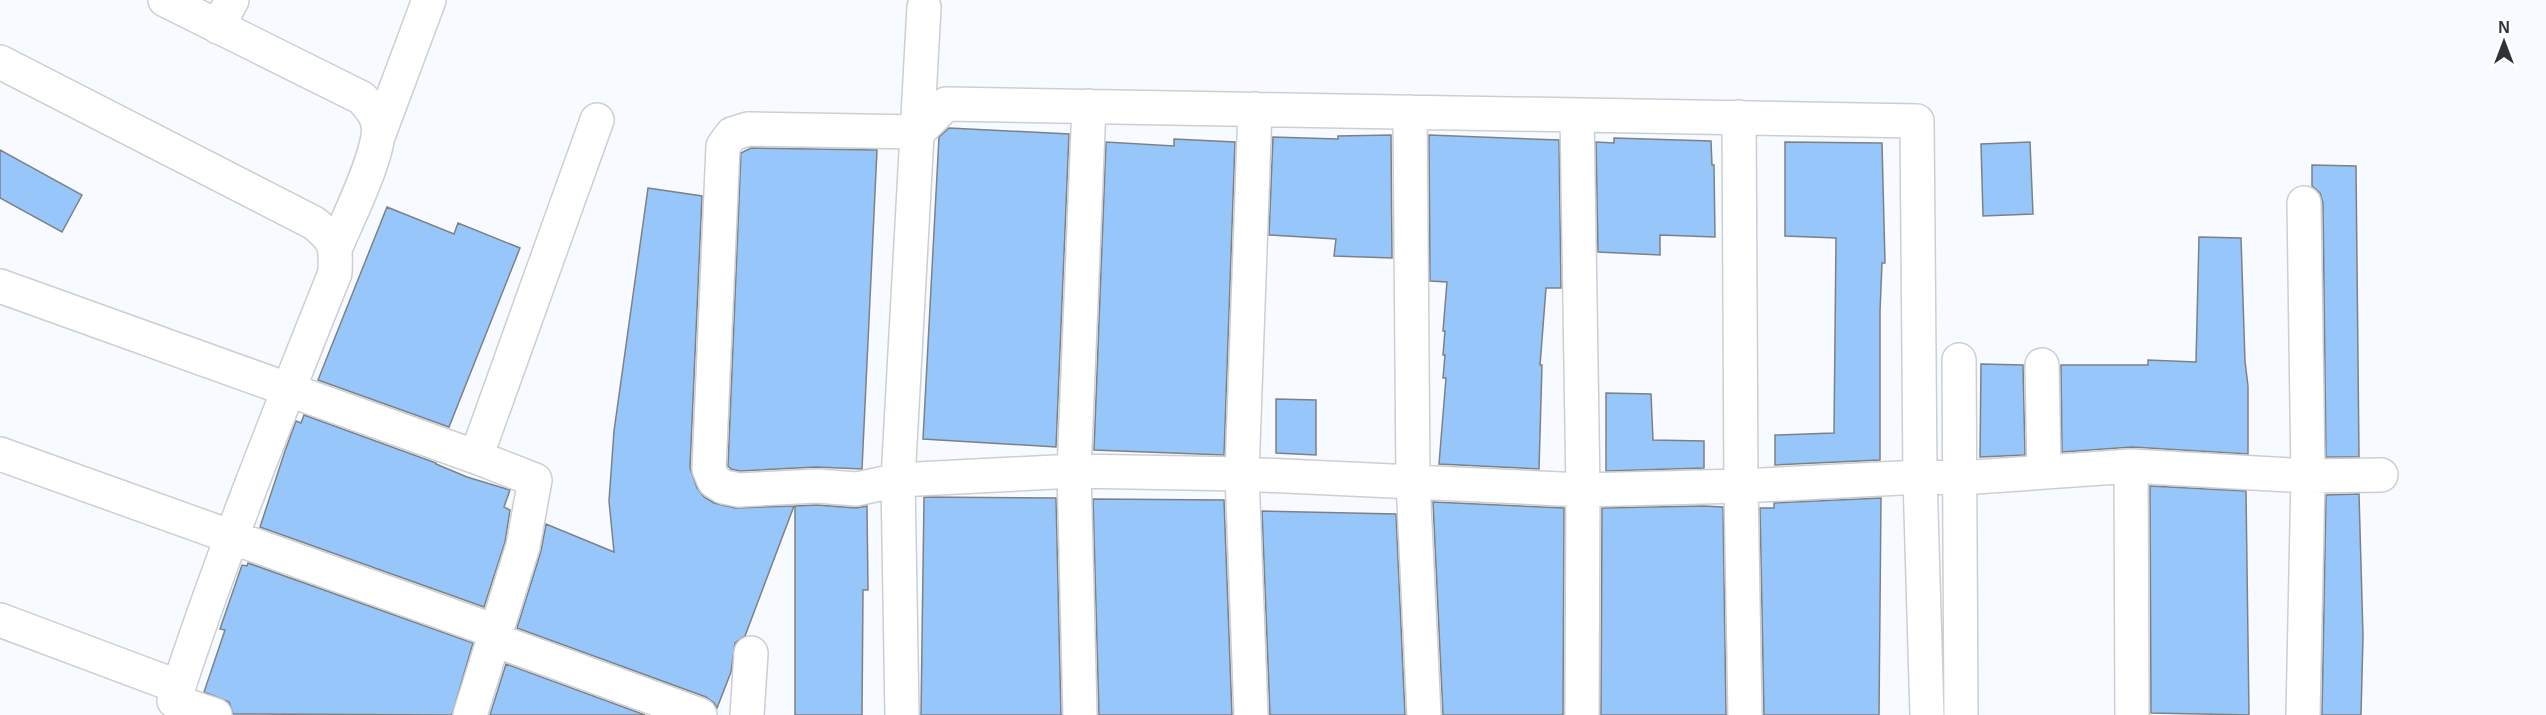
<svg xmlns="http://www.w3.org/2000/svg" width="2546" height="715" viewBox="0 0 2546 715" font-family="Arial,sans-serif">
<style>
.building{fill:#97c6fb;stroke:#7e8184;stroke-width:1.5}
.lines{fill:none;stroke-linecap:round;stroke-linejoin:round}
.minor-casing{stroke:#cccfd2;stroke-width:36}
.minor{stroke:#fff;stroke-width:33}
</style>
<rect width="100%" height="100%" fill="#f7fafe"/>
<path class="building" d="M 949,128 L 1069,134 L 1056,447 L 923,439 L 939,137 Z
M 1391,135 L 1392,258 L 1334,256 L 1336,239 L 1269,235 L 1273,137 L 1338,139 L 1338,136 Z
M 1429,135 L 1559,140 L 1561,288 L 1546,288 L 1540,365 L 1542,365 L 1539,469 L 1439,464 L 1446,378 L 1443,378 L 1445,355 L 1443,355 L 1445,331 L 1443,331 L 1447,282 L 1430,281 Z
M 1614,138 L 1711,141 L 1712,165 L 1714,165 L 1715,237 L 1660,235 L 1660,255 L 1598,252 L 1596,142 L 1614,143 Z
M 1174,139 L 1235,142 L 1224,455 L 1094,450 L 1106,142 L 1174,146 Z
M 1785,142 L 1882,143 L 1885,263 L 1882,263 L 1880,311 L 1880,460 L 1775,465 L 1775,435 L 1834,433 L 1836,238 L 1785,236 Z
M 2030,142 L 2033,214 L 1983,216 L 1981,144 Z
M 751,148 L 877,150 L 862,469 L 816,467 L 740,471 L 731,469 L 728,466 L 741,153 Z
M 0,150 L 82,195 L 62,232 L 0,198 Z
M 2312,165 L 2356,166 L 2359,457 L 2326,457 L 2323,203 L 2320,193 L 2312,186 Z
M 648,188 L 702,196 L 690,468 L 697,488 L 704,497 L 714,503 L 735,508 L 794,506 L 745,636 L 735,643 L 731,672 L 717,708 L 714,703 L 706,697 L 517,628 L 541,551 L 546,524 L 614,552 L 609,501 L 614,431 Z
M 387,207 L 454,234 L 458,223 L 520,248 L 449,427 L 318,380 Z
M 2199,237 L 2241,238 L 2245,361 L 2248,386 L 2248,454 L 2132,447 L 2062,452 L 2061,365 L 2148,365 L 2148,360 L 2196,362 Z
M 1981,364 L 2023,365 L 2025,455 L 1980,457 Z
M 1606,393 L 1651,394 L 1653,440 L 1704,441 L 1704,468 L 1606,471 Z
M 1276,399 L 1316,400 L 1316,455 L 1276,453 Z
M 304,415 L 436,463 L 436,464 L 467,477 L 510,490 L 504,507 L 510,510 L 505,542 L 484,607 L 260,527 L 285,451 L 296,421 L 301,423 Z
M 2150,486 L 2246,491 L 2249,715 L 2151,713 Z
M 2359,494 L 2363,636 L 2361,715 L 2322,715 L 2326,495 Z
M 924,497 L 1056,498 L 1061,715 L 921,715 Z
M 1881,498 L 1879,715 L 1764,715 L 1760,508 L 1774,508 L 1774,503 Z
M 1093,499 L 1224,500 L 1232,715 L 1099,715 Z
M 1433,502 L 1564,508 L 1563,715 L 1443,715 Z
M 817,505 L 856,508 L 867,506 L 868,590 L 863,590 L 862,715 L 795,715 L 795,506 Z
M 1704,506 L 1723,507 L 1726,715 L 1601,715 L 1602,508 Z
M 1262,511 L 1396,514 L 1405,715 L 1270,715 Z
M 248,563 L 473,643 L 452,715 L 233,714 L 229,702 L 204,692 L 225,630 L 220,629 L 242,565 L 247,566 Z
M 506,664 L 645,715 L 490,715 Z"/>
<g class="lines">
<defs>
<path id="minor" d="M 165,0 L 362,98 C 369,106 377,114 378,125 C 382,151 347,220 336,247
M 218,27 L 232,0
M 0,62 L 314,223 C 336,241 336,245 335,273 C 279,413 221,557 174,701 L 215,715
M 1410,112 L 1413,482 L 1424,715
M 1577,115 L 1583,490 L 1582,715
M 1739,117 L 1741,486 L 1745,715
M 379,134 L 429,0
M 0,286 L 476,457 L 535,480 L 523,546 L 470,715
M 1959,360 L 1961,715
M 2042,365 L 2044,472
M 0,454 L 497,632
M 476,457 L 597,120
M 2131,466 L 2132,715
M 0,620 L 179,687
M 495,640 L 700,715
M 747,715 L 751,653
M 902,715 L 898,480 L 924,7
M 1080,715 L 1074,471 L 1089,106
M 1251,715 L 1242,474 L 1255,109
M 1927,715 L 1920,477 L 1917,121 L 946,104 L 918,132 L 748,129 L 732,134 L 723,146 L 709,469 L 714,481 L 724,487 L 739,490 L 817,486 L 857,489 L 898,480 L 1074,471 L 1242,474 L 1583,490 L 1741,486 L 1920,477 L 1961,478 L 2131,466 L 2308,476 L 2381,475
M 2303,715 L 2308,476 L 2304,203"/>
</defs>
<use href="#minor" class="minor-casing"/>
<use href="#minor" class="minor"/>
</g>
<g transform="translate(2504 42)" stroke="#ffffff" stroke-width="4.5" paint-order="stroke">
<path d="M0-4.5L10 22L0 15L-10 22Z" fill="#313233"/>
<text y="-9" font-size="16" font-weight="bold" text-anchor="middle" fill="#313233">N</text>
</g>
</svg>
